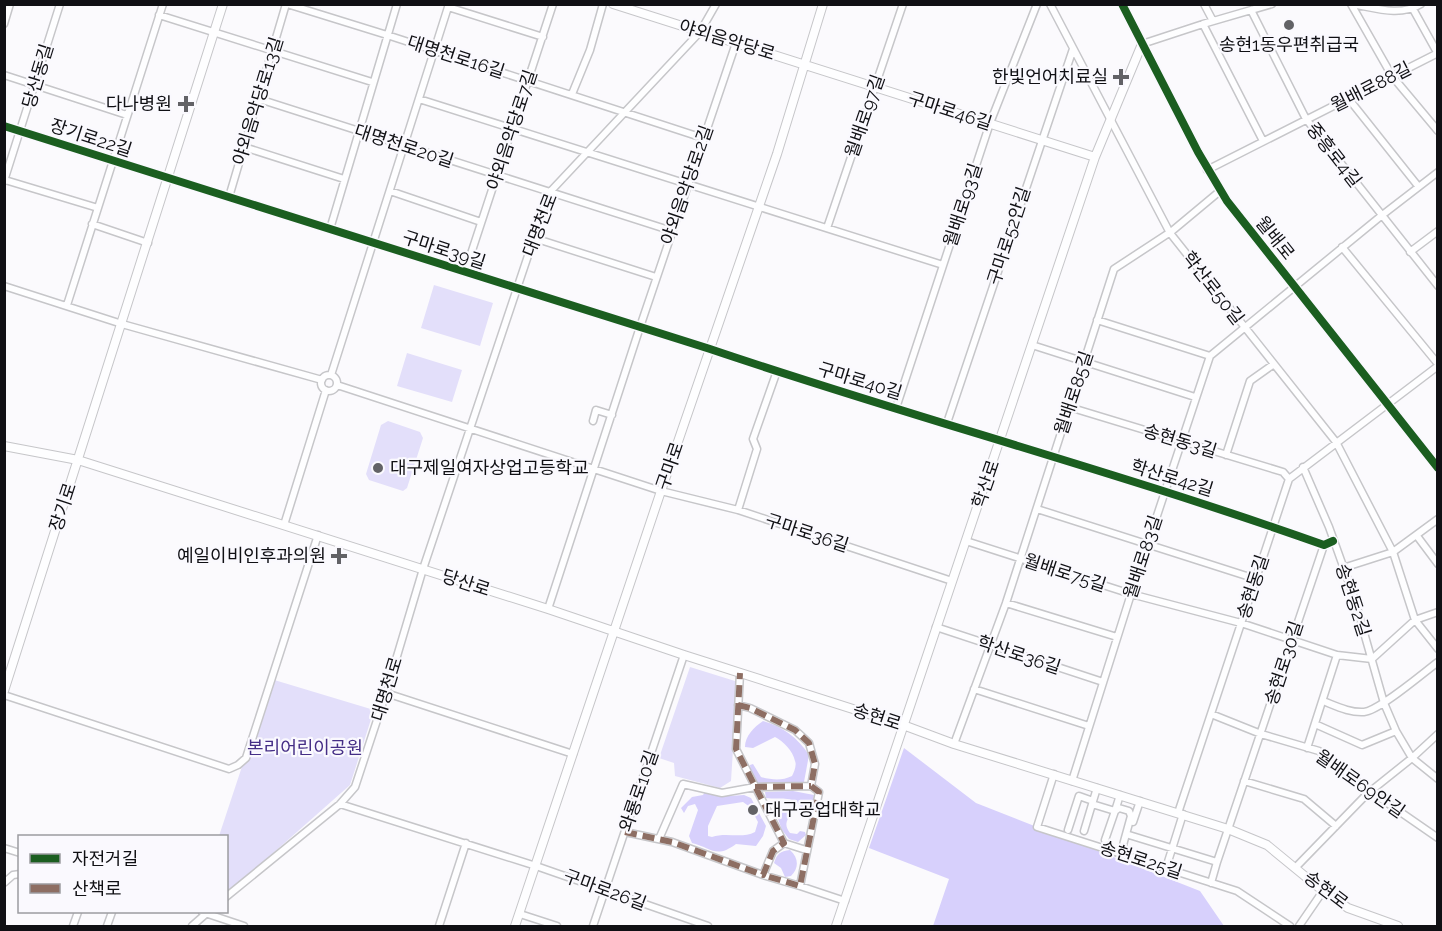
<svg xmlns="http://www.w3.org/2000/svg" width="1442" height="931" viewBox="0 0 1442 931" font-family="Raleway,'Noto Sans KR',sans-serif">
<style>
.green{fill:#e3dffa}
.forest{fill:#d7d0fc;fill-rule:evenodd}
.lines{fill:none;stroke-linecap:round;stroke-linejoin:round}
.minor-casing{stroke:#c6c6c9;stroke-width:9}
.major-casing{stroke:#c6c6c9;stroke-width:10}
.minor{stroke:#fefeff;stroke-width:6}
.major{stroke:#fefeff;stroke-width:8}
.quiet{stroke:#8d6e63;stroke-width:6;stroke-dasharray:12 6;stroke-linecap:butt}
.cycleway-casing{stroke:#faf9fe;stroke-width:11}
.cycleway{stroke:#1b5e20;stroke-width:8}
.poi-dot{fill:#626266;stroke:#faf9fe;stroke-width:2}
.labels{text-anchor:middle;stroke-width:4.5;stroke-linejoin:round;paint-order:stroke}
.street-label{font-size:18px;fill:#101014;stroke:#faf9fe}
.poi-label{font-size:18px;fill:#101014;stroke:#faf9fe;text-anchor:end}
.park-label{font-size:18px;fill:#452e86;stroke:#faf9fe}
</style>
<rect width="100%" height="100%" fill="#fbfafd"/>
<path class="green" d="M 434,285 L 493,303 L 480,346 L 421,328 Z
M 407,353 L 462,370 L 452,402 L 397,386 Z
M 388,421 L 420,432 L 423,438 L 407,488 L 403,491 L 369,480 L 366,474 L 381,425 Z
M 690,667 L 735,681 L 737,687 L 731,781 L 720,788 L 675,776 L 674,763 L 659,758 Z
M 271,679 L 374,710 L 350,785 L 227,894 L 226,836 L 219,836 Z"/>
<path class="forest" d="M 763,721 C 782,726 798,738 809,755 L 804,782 L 802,784 L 757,783 L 751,775 L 750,765 L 753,764 L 761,777 C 772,780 782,781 792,776 C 794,772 797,765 795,761 C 793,751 783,741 775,737 L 753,748 L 745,747 C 745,736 754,727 763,721 Z
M 904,748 L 976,803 L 1200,891 L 1224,926 L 933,926 L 949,879 L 869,848 Z
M 793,791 L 814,795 L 811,809 L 807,814 L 803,812 C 798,794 780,800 766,798 L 765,792 Z
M 705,792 L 730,796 L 744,795 L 751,798 L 766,826 L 763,836 L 756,846 L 736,844 C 716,859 712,848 692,843 L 689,836 L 698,810 L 695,804 L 688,806 L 684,813 L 681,808 L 692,797 L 703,795 ZM 743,802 L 750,807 L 758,822 L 755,832 C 742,839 726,832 712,837 L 708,836 L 708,826 L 717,806 Z
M 774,808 L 790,812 C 788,822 783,823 790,833 L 797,834 L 800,831 L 805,832 L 806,835 L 798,842 L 789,839 L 782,830 Z
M 790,850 C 799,858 799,868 791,876 L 785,877 L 781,868 L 774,863 C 777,854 780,851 790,850 Z"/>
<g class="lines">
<defs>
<path id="minor" d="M 287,4 L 387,35 L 703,138
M 1050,4 L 1170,233 L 1336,442 L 1393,552 L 1415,620 L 1438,649
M 1204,4 L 1213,21
M 1351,4 L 1392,76 L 1438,131
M 1352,4 C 1375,8 1400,17 1421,4
M 448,7 L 543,37
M 1413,9 L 1438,54
M 1251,10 L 1306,119 L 1438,286
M 159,15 L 372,82
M 4,24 L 10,4
M 1203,24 L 1263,141
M 1142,44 L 1203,24 L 1272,4
M 4,75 L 127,115
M 572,94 L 590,50 L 603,4
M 1348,98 L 1418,186
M 259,99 L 672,231
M 419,99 L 943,265
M 4,126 L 710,349 C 914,418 1122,473 1324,545 L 1333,541
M 244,147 L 344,179
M 1207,170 L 1438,53
M 5,180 L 98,208
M 4,181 L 60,4
M 390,191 L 481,222
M 229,197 L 286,4
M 92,224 L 148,243
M 827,228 L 903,4
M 330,229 L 397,4
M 534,238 L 656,277
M 1342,247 L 1438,364
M 1410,252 L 1438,231
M 465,272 L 553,4
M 4,286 L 122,324 L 322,380
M 67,305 L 163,4
M 1097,320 L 1210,356
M 1032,345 L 1195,397
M 331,375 L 449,4
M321 383a8 8 0 1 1 16 0a8 8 0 1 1-16 0Z
M 337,385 L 661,491 L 738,510 L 952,581
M 1069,407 L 1283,472 L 1289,479
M 896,408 L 990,123 L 1037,4
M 593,421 L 596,410 L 612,415
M 947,423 L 1073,49
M 1226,455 L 1250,381 L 1274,364
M 1303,467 L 1329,527 L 1353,594 L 1384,703 L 1396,731 L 1412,758 L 1438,779
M 1037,509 L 1256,579
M 738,510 L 757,449 L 753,439 L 777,371
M 284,525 L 326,390
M 1417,536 L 1438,564
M 966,541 L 1131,594 L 1241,623 L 1337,655 L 1372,659 L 1415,620 L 1438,612
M 1343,568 L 1393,552 L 1438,519
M 1006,603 L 1117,637
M 548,609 L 640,327 L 736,43
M 936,627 L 1103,682
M 974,689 L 1089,726
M 386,693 L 573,754
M 4,695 L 229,769 L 238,765 L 246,758 L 318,535
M 1323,701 C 1336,706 1350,713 1364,712 C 1379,711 1423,673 1438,662
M 738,705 L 750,708 L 795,730 L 809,743 L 815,764 L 811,786 L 819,792 L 800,886 L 763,875
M 1211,714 L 1261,734 L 1319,751 L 1370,791 L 1438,838
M 1315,724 L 1362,745 L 1396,731
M 954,744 L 1006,603 L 1114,269 L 1172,231 L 1220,191
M 1307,748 L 1337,655
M 1054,774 L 1037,827 L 1237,891 L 1290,926
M 1072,781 L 1131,594 L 1210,356 L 1381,216 L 1438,172
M 1244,781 L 1304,799 L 1336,826
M 340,804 L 536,866 L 708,926
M 1092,804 L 1115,811 L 1120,795
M 1178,813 L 1289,479 L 1438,366
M 1133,822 L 1140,801
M 1068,830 L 1079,796 L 1093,801 L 1097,788
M 1084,831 L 1093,801
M 625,832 L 672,842 L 763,875 L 773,851 L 784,843 L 736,749 L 740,673
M 1129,835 L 1217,862 L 1211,883
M 659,839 L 683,784 L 722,793 L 755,787 L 811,786
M 1105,840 L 1115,811 L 1119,808 L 1129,811 L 1131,816 L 1123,845
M 784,843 L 806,850
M 4,848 L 20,853
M 1217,862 L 1324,545
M 1296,867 L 1367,794 L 1412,758 L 1438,734
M 1166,868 L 1183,814
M 4,883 L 13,875 L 20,874
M 800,886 L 845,901
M 226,897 L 340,804 L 355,787 L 386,693 L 423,569 L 549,193 L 700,32 L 716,4
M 202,912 L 244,926
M 520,914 L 557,926
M 73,926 L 78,912
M 107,926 L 112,912
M 192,926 L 208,912
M 439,926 L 466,843
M 593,926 L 684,655
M 1299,926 L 1323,891"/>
<path id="major" d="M 613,4 L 1095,157
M 1122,4 L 1198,152 L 1227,201 L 1438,468
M 4,446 L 78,460 L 548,609 L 684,655 L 903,725 L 954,744 L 1228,829 L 1267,845 L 1323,891 L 1348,908 L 1398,926
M 4,691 L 223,4
M 515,926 L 661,491 L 777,154 L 823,4
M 836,926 L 1095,157 L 1142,44"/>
</defs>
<use href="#minor" class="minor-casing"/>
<use href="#major" class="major-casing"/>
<use href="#minor" class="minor"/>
<use href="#major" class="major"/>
<path class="quiet" d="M 738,705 L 750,708 L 795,730 L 809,743 L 815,764 L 811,786 L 819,792 L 800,886 L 763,875
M 755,787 L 811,786
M 625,832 L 672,842 L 763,875 L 773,851 L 784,843 L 736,749 L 740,673"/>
<defs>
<path id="cycleway" d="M 1122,4 L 1198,152 L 1227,201 L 1438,468
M 4,126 L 710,349 C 914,418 1122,473 1324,545 L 1333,541"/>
</defs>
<use href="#cycleway" class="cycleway-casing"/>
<use href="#cycleway" class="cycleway"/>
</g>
<g class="poi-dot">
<circle cx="1289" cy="25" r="6"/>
<path d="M1118 68h6v6h6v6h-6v6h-6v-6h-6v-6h6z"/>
<path d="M183 95h6v6h6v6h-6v6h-6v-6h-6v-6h6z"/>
<circle cx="378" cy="468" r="6"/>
<path d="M336 547h6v6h6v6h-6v6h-6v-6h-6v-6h6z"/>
<circle cx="753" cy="810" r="6"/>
</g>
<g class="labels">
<g class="street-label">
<text transform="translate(727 40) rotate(17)" y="6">야외음악당로</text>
<text transform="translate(456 57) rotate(18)" y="6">대명천로16길</text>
<text transform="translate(38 76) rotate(-73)" y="6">당산동길</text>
<text transform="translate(1371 87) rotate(-27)" y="6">월배로88길</text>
<text transform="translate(258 101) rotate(-73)" y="6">야외음악당로13길</text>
<text transform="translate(950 111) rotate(18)" y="6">구마로46길</text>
<text transform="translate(865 116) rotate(-71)" y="6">월배로97길</text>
<text transform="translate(512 130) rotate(-72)" y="6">야외음악당로7길</text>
<text transform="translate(91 138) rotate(18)" y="6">장기로22길</text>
<text transform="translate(404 146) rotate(18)" y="6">대명천로20길</text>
<text transform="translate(1334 155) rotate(52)" y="6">중흥로4길</text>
<text transform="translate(687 185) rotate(-71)" y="6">야외음악당로2길</text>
<text transform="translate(963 205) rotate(-72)" y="6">월배로93길</text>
<text transform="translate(540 225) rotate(-69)" y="6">대명천로</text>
<text transform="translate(1009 236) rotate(-72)" y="6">구마로52안길</text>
<text transform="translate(1275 238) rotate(51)" y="6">월배로</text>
<text transform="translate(444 250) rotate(18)" y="6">구마로39길</text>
<text transform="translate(1213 288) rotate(52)" y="6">학산로50길</text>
<text transform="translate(860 381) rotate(17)" y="6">구마로40길</text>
<text transform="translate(1074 393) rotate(-72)" y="6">월배로85길</text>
<text transform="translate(1180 441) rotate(17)" y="6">송현동3길</text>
<text transform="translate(670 466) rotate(-71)" y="6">구마로</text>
<text transform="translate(1172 478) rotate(17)" y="6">학산로42길</text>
<text transform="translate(986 484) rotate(-71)" y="6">학산로</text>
<text transform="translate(63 507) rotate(-72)" y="6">장기로</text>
<text transform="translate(807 533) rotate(18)" y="6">구마로36길</text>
<text transform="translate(1143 557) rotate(-72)" y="6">월배로83길</text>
<text transform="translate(1065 573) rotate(18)" y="6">월배로75길</text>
<text transform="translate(466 583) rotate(18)" y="6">당산로</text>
<text transform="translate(1253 587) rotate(-72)" y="6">송현동길</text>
<text transform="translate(1353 600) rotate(72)" y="6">송현동2길</text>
<text transform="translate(1019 655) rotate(18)" y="6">학산로36길</text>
<text transform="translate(1284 663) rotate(-72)" y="6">송현로30길</text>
<text transform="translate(387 689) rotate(-73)" y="6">대명천로</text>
<text transform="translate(877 717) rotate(18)" y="6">송현로</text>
<text transform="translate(1360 784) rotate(35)" y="6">월배로69안길</text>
<text transform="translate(639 791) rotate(-71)" y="6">와룡로10길</text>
<text transform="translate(1141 860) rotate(18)" y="6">송현로25길</text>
<text transform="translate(605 890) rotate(20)" y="6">구마로26길</text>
<text transform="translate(1326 890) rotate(37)" y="6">송현로</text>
</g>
<g class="poi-label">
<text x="1289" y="51" text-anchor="middle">송현1동우편취급국</text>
<text x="1108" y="83">한빛언어치료실</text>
<text x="172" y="110">다나병원</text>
<text x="390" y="474" text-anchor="start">대구제일여자상업고등학교</text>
<text x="326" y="562">예일이비인후과의원</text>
<text x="765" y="816" text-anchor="start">대구공업대학교</text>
</g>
<g class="park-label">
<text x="305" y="754">본리어린이공원</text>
</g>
</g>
<rect width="1442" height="931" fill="none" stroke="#101014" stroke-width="12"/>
<rect x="18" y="835" width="210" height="78" fill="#faf9fe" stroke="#9c9ca0" stroke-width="1.5"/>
<rect x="30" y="854" width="30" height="9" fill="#1b5e20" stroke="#9c9ca0" stroke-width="1.5"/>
<text x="72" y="865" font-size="18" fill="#101014">자전거길</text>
<rect x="30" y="884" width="30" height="9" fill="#8d6e63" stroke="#9c9ca0" stroke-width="1.5"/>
<text x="72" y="895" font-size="18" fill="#101014">산책로</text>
</svg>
